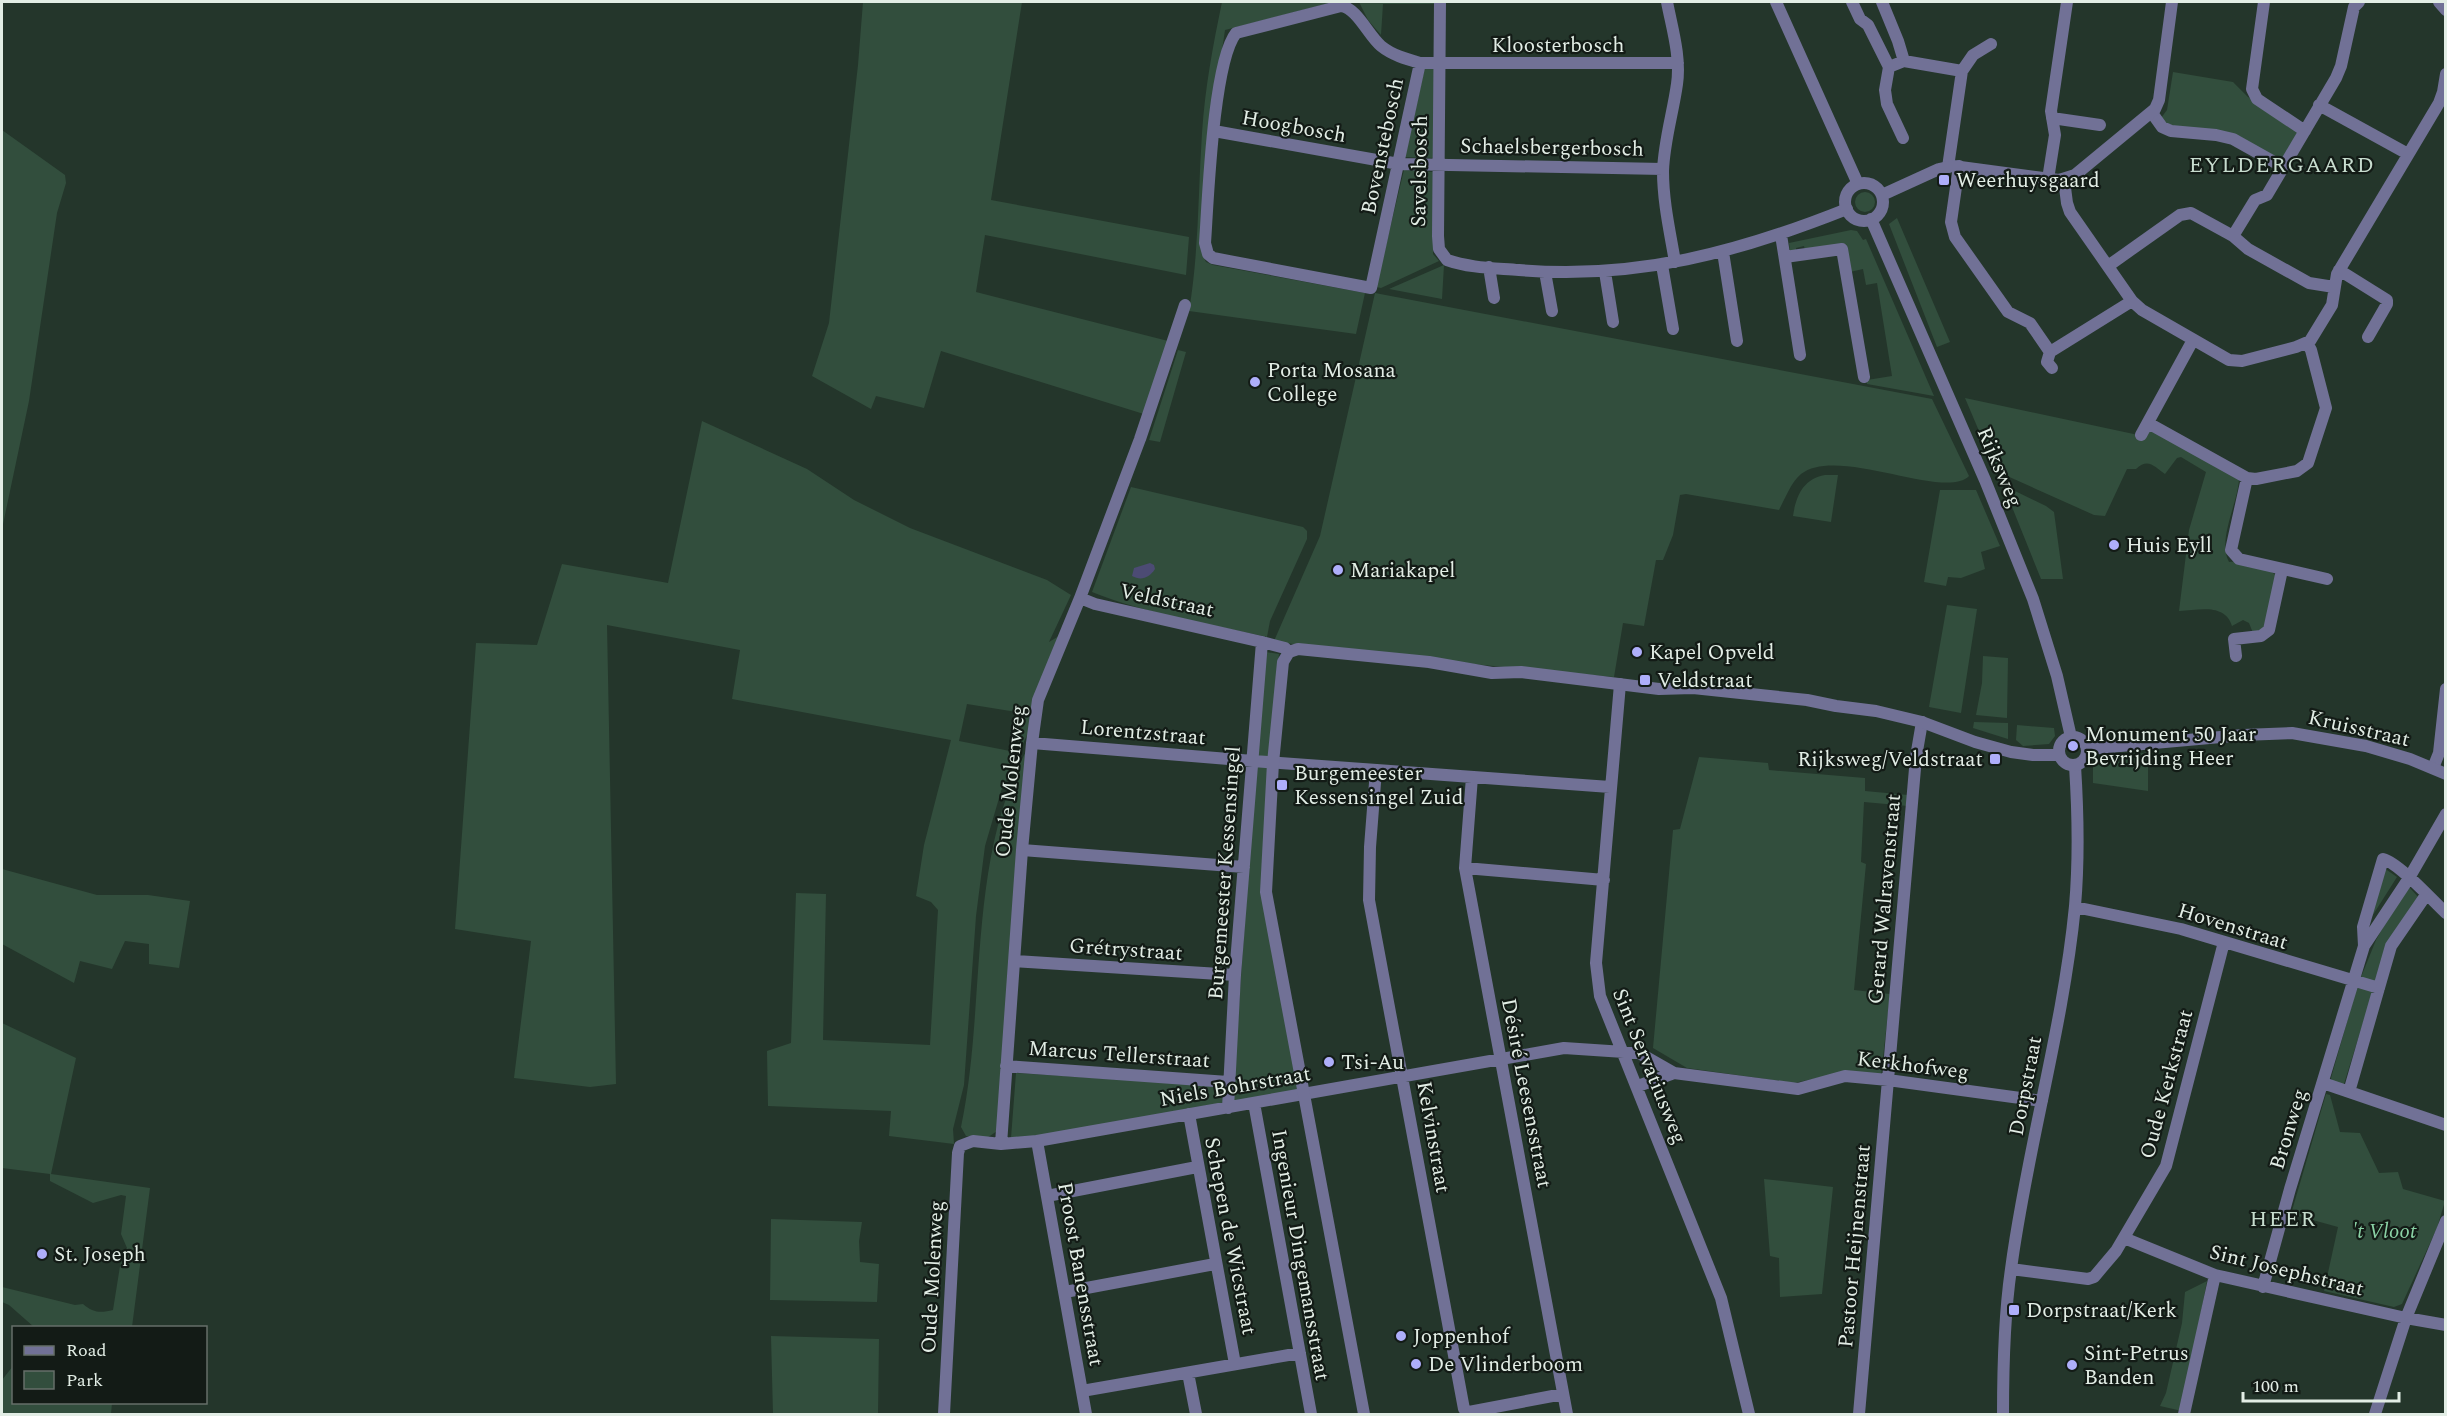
<svg xmlns="http://www.w3.org/2000/svg" width="2447" height="1416" viewBox="0 0 2447 1416" font-family="Spectral,serif">
<style>
.green{fill:#324e3d;fill-rule:evenodd}
.water{fill:#4c4b74}
.lines{fill:none;stroke-linecap:round;stroke-linejoin:round}
.minor{stroke:#717196;stroke-width:12}
.tertiary{stroke:#717196;stroke-width:12}
.poi-dot{fill:#aeaefa;stroke:#131b16;stroke-width:2}
.labels{text-anchor:middle;stroke-width:4.5;stroke-linejoin:round;paint-order:stroke}
.street-label{font-size:21px;fill:#e2ede5;stroke:#131b16}
.poi-label{font-size:21px;fill:#e2ede5;stroke:#131b16;text-anchor:start}
.park-label{font-size:21px;font-style:italic;fill:#8ad2a5;stroke:#131b16}
.neighbourhood-label{font-size:22px;letter-spacing:1.5px;fill:#c7dcce;stroke:#131b16}
</style>
<rect width="100%" height="100%" fill="#24362b"/>
<path class="green" d="M 863,2 L 1022,2 L 991,200 L 1189,237 L 1186,275 L 985,235 L 976,292 L 1172,342 L 1147,415 L 941,351 L 924,408 L 876,396 L 871,409 L 812,376 L 829,323 L 858,65 Z
M 1222,2 L 1334,2 L 1225,30 L 1208,146 L 1203,256 L 1206,262 L 1213,265 L 1365,293 L 1356,334 L 1189,311 C 1199,252 1198,192 1202,133 C 1205,88 1213,45 1222,2 Z
M 1359,2 L 1437,2 L 1436,4 L 1383,4 L 1381,35 L 1368,20 Z
M 1425,67 L 1435,69 L 1433,158 L 1405,157 Z
M 2173,72 L 2233,82 L 2248,97 L 2300,133 L 2282,161 L 2226,132 L 2167,126 L 2161,118 L 2167,110 Z
M 2,130 L 65,175 L 66,183 L 57,213 L 29,401 L 2,529 Z
M 1404,170 L 1433,172 L 1433,254 L 1439,261 L 1381,288 L 1376,287 Z
M1855 202a10 10 0 1 1 20 0a10 10 0 1 1-20 0Z
M 1897,218 L 1950,342 L 1937,347 L 1889,224 Z
M 1851,230 L 1857,231 L 1863,240 L 1866,239 L 1934,396 L 1867,384 L 1867,380 L 1892,376 L 1877,283 L 1866,285 L 1863,269 L 1850,272 L 1846,244 L 1805,250 L 1804,246 L 1796,248 L 1796,251 L 1790,251 L 1789,243 Z
M 1444,265 L 1442,299 L 1389,289 Z
M 1375,293 L 1932,399 L 1969,476 C 1945,501 1838,445 1801,474 C 1791,482 1785,499 1779,510 L 1686,494 L 1680,495 L 1673,535 L 1663,560 L 1656,560 L 1644,626 L 1623,623 L 1614,677 L 1343,652 L 1274,641 L 1320,536 Z
M 1178,350 L 1186,352 L 1160,442 L 1149,440 Z
M 1965,398 L 2143,436 L 2150,429 L 2239,479 C 2238,503 2217,540 2229,562 C 2243,561 2267,565 2276,576 L 2266,628 L 2253,633 L 2249,623 L 2243,620 L 2232,626 C 2225,603 2199,610 2179,611 L 2189,530 L 2206,472 L 2181,457 L 2177,458 L 2165,474 C 2155,467 2148,457 2136,469 L 2127,469 L 2105,516 L 2094,515 L 1996,471 Z
M 702,421 L 807,469 L 854,500 L 910,528 L 1047,580 L 1071,595 L 1049,642 L 1059,636 L 1029,731 L 1002,788 L 985,846 L 976,916 L 964,1085 L 953,1129 L 954,1144 L 889,1136 L 891,1111 L 768,1106 L 767,1051 L 791,1043 L 796,893 L 826,894 L 823,1040 L 930,1045 L 938,910 L 931,902 L 916,896 L 924,845 L 951,740 L 732,699 L 740,650 L 607,625 L 616,1084 L 590,1087 L 514,1078 L 531,941 L 455,929 L 476,643 L 537,645 L 562,564 L 668,583 ZM 967,704 L 1022,713 L 1010,751 L 959,741 Z
M 1825,475 L 1838,475 L 1831,522 L 1793,516 C 1796,496 1803,479 1825,475 Z
M 1131,487 L 1303,527 L 1307,531 L 1307,539 L 1270,621 L 1267,637 C 1209,624 1147,614 1092,592 Z
M 1940,490 L 1976,490 L 2000,546 L 1981,552 L 1985,569 L 1961,578 L 1948,577 L 1946,586 L 1924,582 Z
M 2015,491 L 2046,506 L 2054,512 L 2063,579 L 2041,579 L 2010,502 Z
M 1947,605 L 1977,609 L 1961,713 L 1929,707 Z
M 1266,652 L 1279,654 L 1270,759 L 1257,758 Z
M 1983,656 L 2008,658 L 2007,718 L 1976,715 L 1982,683 Z
M 1974,722 L 2008,723 L 2008,739 L 1973,728 Z
M 2017,725 L 2054,728 L 2055,736 L 2049,744 L 2023,746 L 2016,740 Z
M 1029,746 L 997,1131 L 987,1138 L 966,1136 L 961,1127 C 987,1004 966,858 1029,746 Z
M 2148,752 L 2148,791 L 2093,783 L 2093,767 L 2099,761 Z
M 1699,757 L 1768,763 L 1769,770 L 1865,778 L 1865,791 L 1908,795 L 1908,806 L 1864,802 L 1861,862 L 1866,864 L 1854,990 L 1890,994 L 1881,1076 L 1845,1072 L 1794,1083 L 1687,1068 L 1653,1048 L 1673,830 L 1680,829 Z
M 1256,766 L 1270,767 L 1263,866 L 1299,1091 L 1232,1103 Z
M 2384,868 L 2397,877 L 2371,918 Z
M 2,869 L 97,895 L 148,895 L 190,901 L 179,968 L 149,964 L 149,944 L 125,941 L 112,969 L 80,961 L 74,983 L 2,944 Z
M 2405,888 L 2410,888 L 2419,898 L 2373,991 L 2343,1087 L 2332,1081 L 2331,1078 L 2357,987 L 2376,940 Z
M 2,1023 L 76,1058 L 51,1174 L 150,1188 L 132,1327 L 34,1327 L 9,1305 L 2,1302 L 2,1287 L 75,1305 L 83,1304 C 93,1313 101,1313 113,1310 L 121,1260 L 127,1248 L 121,1234 L 126,1196 L 121,1195 L 93,1203 L 50,1181 L 50,1174 L 2,1168 Z
M 1016,1073 L 1224,1086 L 1224,1104 L 1029,1139 L 1011,1138 Z
M 2326,1094 L 2330,1095 L 2340,1132 L 2360,1133 L 2379,1173 L 2398,1172 L 2403,1189 L 2445,1201 L 2437,1228 L 2402,1304 L 2394,1307 L 2324,1291 L 2338,1227 L 2291,1214 Z
M 1764,1179 L 1833,1187 L 1822,1294 L 1780,1297 L 1779,1258 L 1770,1256 Z
M 771,1219 L 862,1222 L 859,1241 L 860,1262 L 879,1264 L 877,1302 L 770,1300 Z
M 2207,1281 L 2182,1411 L 2160,1406 L 2166,1393 L 2182,1323 L 2185,1292 Z
M 771,1336 L 879,1339 L 878,1414 L 773,1414 Z
M 13,1366 L 14,1402 L 112,1403 L 111,1414 L 2,1414 L 2,1380 Z"/>
<path class="water" d="M 1150,563 L 1154,565 L 1155,569 C 1149,578 1141,581 1132,576 L 1134,568 Z"/>
<g class="lines">
<path class="minor" d="M 1440,2 L 1438,236 L 1439,249 L 1447,260 C 1469,268 1496,268 1519,270 C 1637,280 1739,252 1847,209
M 1667,2 C 1672,28 1681,57 1677,84 C 1673,113 1664,141 1663,171 C 1663,202 1670,232 1675,262
M 1852,2 L 1860,19 L 1868,25 L 1889,67 L 1885,90 L 1887,104 L 1903,138
M 1882,2 L 1898,41 L 1904,61
M 2264,2 L 2252,89 L 2257,99 L 2305,131
M 2439,2 L 2446,10
M 1420,63 L 1371,288 L 1213,258 L 1208,254 L 1205,243 C 1208,201 1213,62 1236,33 L 1341,6 C 1357,8 1368,35 1381,46 C 1392,55 1406,59 1420,63 L 1678,63
M 1889,67 L 1904,61 L 1962,71
M 2319,105 L 2408,154
M 2152,113 L 2162,127 L 2171,131 L 2216,135 L 2233,139 L 2283,167
M 2052,118 L 2100,125
M 1214,131 L 1399,164 L 1663,169
M 1959,166 L 1951,222 L 1955,237 L 2008,312 L 2030,323 L 2050,352 L 2132,301
M 1948,167 L 1962,71 L 1973,55 L 1991,44
M 2048,179 L 2055,135 L 2051,111 L 2067,2
M 2064,180 L 2067,203 L 2070,212 L 2132,301 L 2142,310 L 2229,360 L 2242,361 L 2296,347 L 2310,341 L 2332,305 L 2337,274 L 2439,103 L 2443,92 L 2446,74
M 1781,235 L 1800,355
M 2233,236 L 2255,200 L 2267,195 L 2336,78 L 2341,66 L 2354,7 L 2359,2
M 1723,252 L 1737,341
M 1785,257 L 1842,249 L 1864,377
M 1662,265 L 1673,329
M 2108,266 L 2180,215 L 2191,213 L 2233,236 L 2248,249 L 2309,283 L 2334,287
M 1489,267 L 1494,298
M 2339,270 L 2387,300 L 2387,304 L 2368,337
M 1545,272 L 1552,311
M 1605,272 L 1613,322
M 2307,343 L 2311,350 L 2326,408 L 2308,463 L 2297,471 L 2256,479 L 2247,478 L 2231,550 L 2239,559 L 2327,579
M 2050,352 L 2047,362 L 2052,368
M 2148,423 L 2247,478
M 2141,435 L 2193,340
M 1080,598 L 1095,604 L 1262,642 L 1285,648 L 1289,652
M 2236,656 L 2234,639 L 2261,636 L 2269,630 L 2282,570
M 1620,684 L 1596,963 L 1600,996 L 1721,1298 L 1749,1414
M 1032,743 L 1253,761 L 1610,787
M 2433,768 L 2439,753 L 2446,689
M 1376,770 L 1370,847 L 1369,900 L 1464,1409 L 1469,1412 L 1563,1394
M 1472,777 L 1465,868 L 1567,1414
M 1022,850 L 1244,867
M 1465,868 L 1604,880
M 2075,907 L 2181,929 L 2379,988
M 2364,946 L 2363,927 L 2383,859 C 2399,863 2432,900 2446,913
M 1014,961 L 1235,975
M 1006,1066 L 1228,1082
M 2323,1083 L 2446,1125
M 1638,1086 L 1674,1073
M 2349,1092 L 2391,946 L 2426,895
M 1254,1103 L 1311,1414
M 1228,1108 L 1235,975 L 1262,642
M 1189,1114 L 1235,1364
M 1037,1141 L 1086,1414
M 1001,1144 L 1022,850 L 1032,743 L 1038,700 L 1080,598 L 1140,439 L 1185,305
M 1047,1196 L 1197,1167
M 2124,1238 L 2215,1275 L 2406,1318 L 2446,1325
M 2011,1269 L 2088,1279 L 2094,1277 L 2116,1251 L 2166,1166 L 2224,942
M 2263,1287 L 2290,1189 L 2364,946 L 2409,878 L 2446,814
M 1065,1292 L 1215,1264
M 1188,1373 L 1196,1414
M 1082,1391 L 1300,1353
M 944,1414 L 958,1153 L 960,1146 L 973,1141 L 1001,1144 L 1037,1141 L 1564,1048 L 1639,1053 L 1674,1073 L 1798,1089 L 1845,1076 L 1888,1080 L 2042,1101
M 1859,1414 L 1916,757 L 1922,722
M 2003,1414 C 2003,1366 2004,1317 2011,1269 C 2027,1148 2063,1029 2075,906 C 2079,860 2078,812 2075,766
M 2184,1414 L 2215,1275
M 2375,1414 L 2406,1318 L 2446,1221"/>
<path class="tertiary" d="M 1776,2 L 1858,184
M1845 202a19 19 0 1 1 38 0a19 19 0 1 1-38 0Z
M 1882,195 L 1939,169 L 1953,166 L 2059,180 L 2075,175 L 2155,109 L 2159,100 L 2172,2
M 1871,219 L 1985,480 L 2033,599 L 2057,676 L 2071,737
M2059 751a14 14 0 1 1 28 0a14 14 0 1 1-28 0Z
M 2087,749 L 2243,735 L 2292,733 L 2366,746 L 2410,759 L 2446,774
M 1364,1414 L 1266,892 L 1273,763 L 1283,662 L 1289,652 L 1298,649 L 1429,662 L 1492,673 L 1521,672 L 1659,689 L 1693,688 L 1807,700 L 1836,706 L 1876,711 L 1922,722 L 1975,742 L 2011,752 L 2033,755 L 2059,755"/>
</g>
<g class="poi-dot">
<rect x="1938" y="174" width="12" height="12" rx="3"/>
<circle cx="1255" cy="382" r="6"/>
<circle cx="2114" cy="545" r="6"/>
<circle cx="1338" cy="570" r="6"/>
<circle cx="1637" cy="652" r="6"/>
<rect x="1639" y="674" width="12" height="12" rx="3"/>
<circle cx="2073" cy="746" r="6"/>
<rect x="1989" y="753" width="12" height="12" rx="3"/>
<rect x="1276" y="779" width="12" height="12" rx="3"/>
<circle cx="1329" cy="1062" r="6"/>
<circle cx="42" cy="1254" r="6"/>
<rect x="2008" y="1304" width="12" height="12" rx="3"/>
<circle cx="1401" cy="1336" r="6"/>
<circle cx="1416" cy="1364" r="6"/>
<circle cx="2072" cy="1365" r="6"/>
</g>
<g class="labels">
<g class="street-label">
<text x="1558" y="52">Kloosterbosch</text>
<text transform="translate(1294 126) rotate(10)" y="7">Hoogbosch</text>
<text transform="translate(1382 146) rotate(-78)" y="7">Bovenstebosch</text>
<text transform="translate(1552 147) rotate(1)" y="7">Schaelsbergerbosch</text>
<text transform="translate(1419 171) rotate(-89)" y="7">Savelsbosch</text>
<text transform="translate(2000 467) rotate(67)" y="7">Rijksweg</text>
<text transform="translate(1167 600) rotate(12)" y="7">Veldstraat</text>
<text transform="translate(2359 728) rotate(13)" y="7">Kruisstraat</text>
<text transform="translate(1143 732) rotate(5)" y="7">Lorentzstraat</text>
<text transform="translate(1010 781) rotate(-84)" y="7">Oude Molenweg</text>
<text transform="translate(1224 873) rotate(-86)" y="7">Burgemeester Kessensingel</text>
<text transform="translate(1884 899) rotate(-85)" y="7">Gerard Walravenstraat</text>
<text transform="translate(2233 926) rotate(17)" y="7">Hovenstraat</text>
<text transform="translate(1126 949) rotate(4)" y="7">Grétrystraat</text>
<text transform="translate(1119 1054) rotate(4)" y="7">Marcus Tellerstraat</text>
<text transform="translate(1913 1065) rotate(7)" y="7">Kerkhofweg</text>
<text transform="translate(1650 1066) rotate(68)" y="7">Sint Servatiusweg</text>
<text transform="translate(2166 1084) rotate(-75)" y="7">Oude Kerkstraat</text>
<text transform="translate(1235 1086) rotate(-10)" y="7">Niels Bohrstraat</text>
<text transform="translate(2025 1086) rotate(-79)" y="7">Dorpstraat</text>
<text transform="translate(1527 1093) rotate(79)" y="7">Désiré Leesensstraat</text>
<text transform="translate(2288 1129) rotate(-73)" y="7">Bronweg</text>
<text transform="translate(1434 1137) rotate(80)" y="7">Kelvinstraat</text>
<text transform="translate(1231 1236) rotate(79)" y="7">Schepen de Wicstraat</text>
<text transform="translate(1854 1246) rotate(-85)" y="7">Pastoor Heijnenstraat</text>
<text transform="translate(1301 1255) rotate(80)" y="7">Ingenieur Dingemansstraat</text>
<text transform="translate(2287 1270) rotate(14)" y="7">Sint Josephstraat</text>
<text transform="translate(1081 1274) rotate(80)" y="7">Proost Banensstraat</text>
<text transform="translate(932 1277) rotate(-87)" y="7">Oude Molenweg</text>
</g>
<g class="poi-label">
<text x="1956" y="187">Weerhuysgaard</text>
<text x="1267" y="377">Porta Mosana<tspan x="1267" dy="24">College</tspan></text>
<text x="2126" y="552">Huis Eyll</text>
<text x="1350" y="577">Mariakapel</text>
<text x="1649" y="659">Kapel Opveld</text>
<text x="1657" y="687">Veldstraat</text>
<text x="2085" y="741">Monument 50 Jaar<tspan x="2085" dy="24">Bevrijding Heer</tspan></text>
<text x="1983" y="766" text-anchor="end">Rijksweg/Veldstraat</text>
<text x="1294" y="780">Burgemeester<tspan x="1294" dy="24">Kessensingel Zuid</tspan></text>
<text x="1341" y="1069">Tsi-Au</text>
<text x="54" y="1261">St. Joseph</text>
<text x="2026" y="1317">Dorpstraat/Kerk</text>
<text x="1413" y="1343">Joppenhof</text>
<text x="2084" y="1360">Sint-Petrus<tspan x="2084" dy="24">Banden</tspan></text>
<text x="1428" y="1371">De Vlinderboom</text>
</g>
<g class="park-label">
<text x="2384" y="1238">'t Vloot</text>
</g>
<g class="neighbourhood-label">
<text x="2282" y="172">EYLDERGAARD</text>
<text x="2283" y="1226">HEER</text>
</g>
</g>
<rect width="2447" height="1416" fill="none" stroke="#e2ede5" stroke-width="6"/>
<rect x="12" y="1326" width="195" height="78" fill="#131b16" stroke="#666f69" stroke-width="1.5"/>
<rect x="24" y="1346" width="30" height="9" fill="#717196" stroke="#666f69" stroke-width="1.5"/>
<text x="66" y="1356" font-size="18" fill="#e2ede5">Road</text>
<rect x="24" y="1371" width="30" height="18" fill="#324e3d" stroke="#666f69" stroke-width="1.5"/>
<text x="66" y="1386" font-size="18" fill="#e2ede5">Park</text>
<path d="M2243 1392v9h156v-9" fill="none" stroke="#e2ede5" stroke-width="3"/>
<text x="2252" y="1392" font-size="18" fill="#e2ede5" stroke="#131b16" stroke-width="4.5" paint-order="stroke">100 m</text>
</svg>
